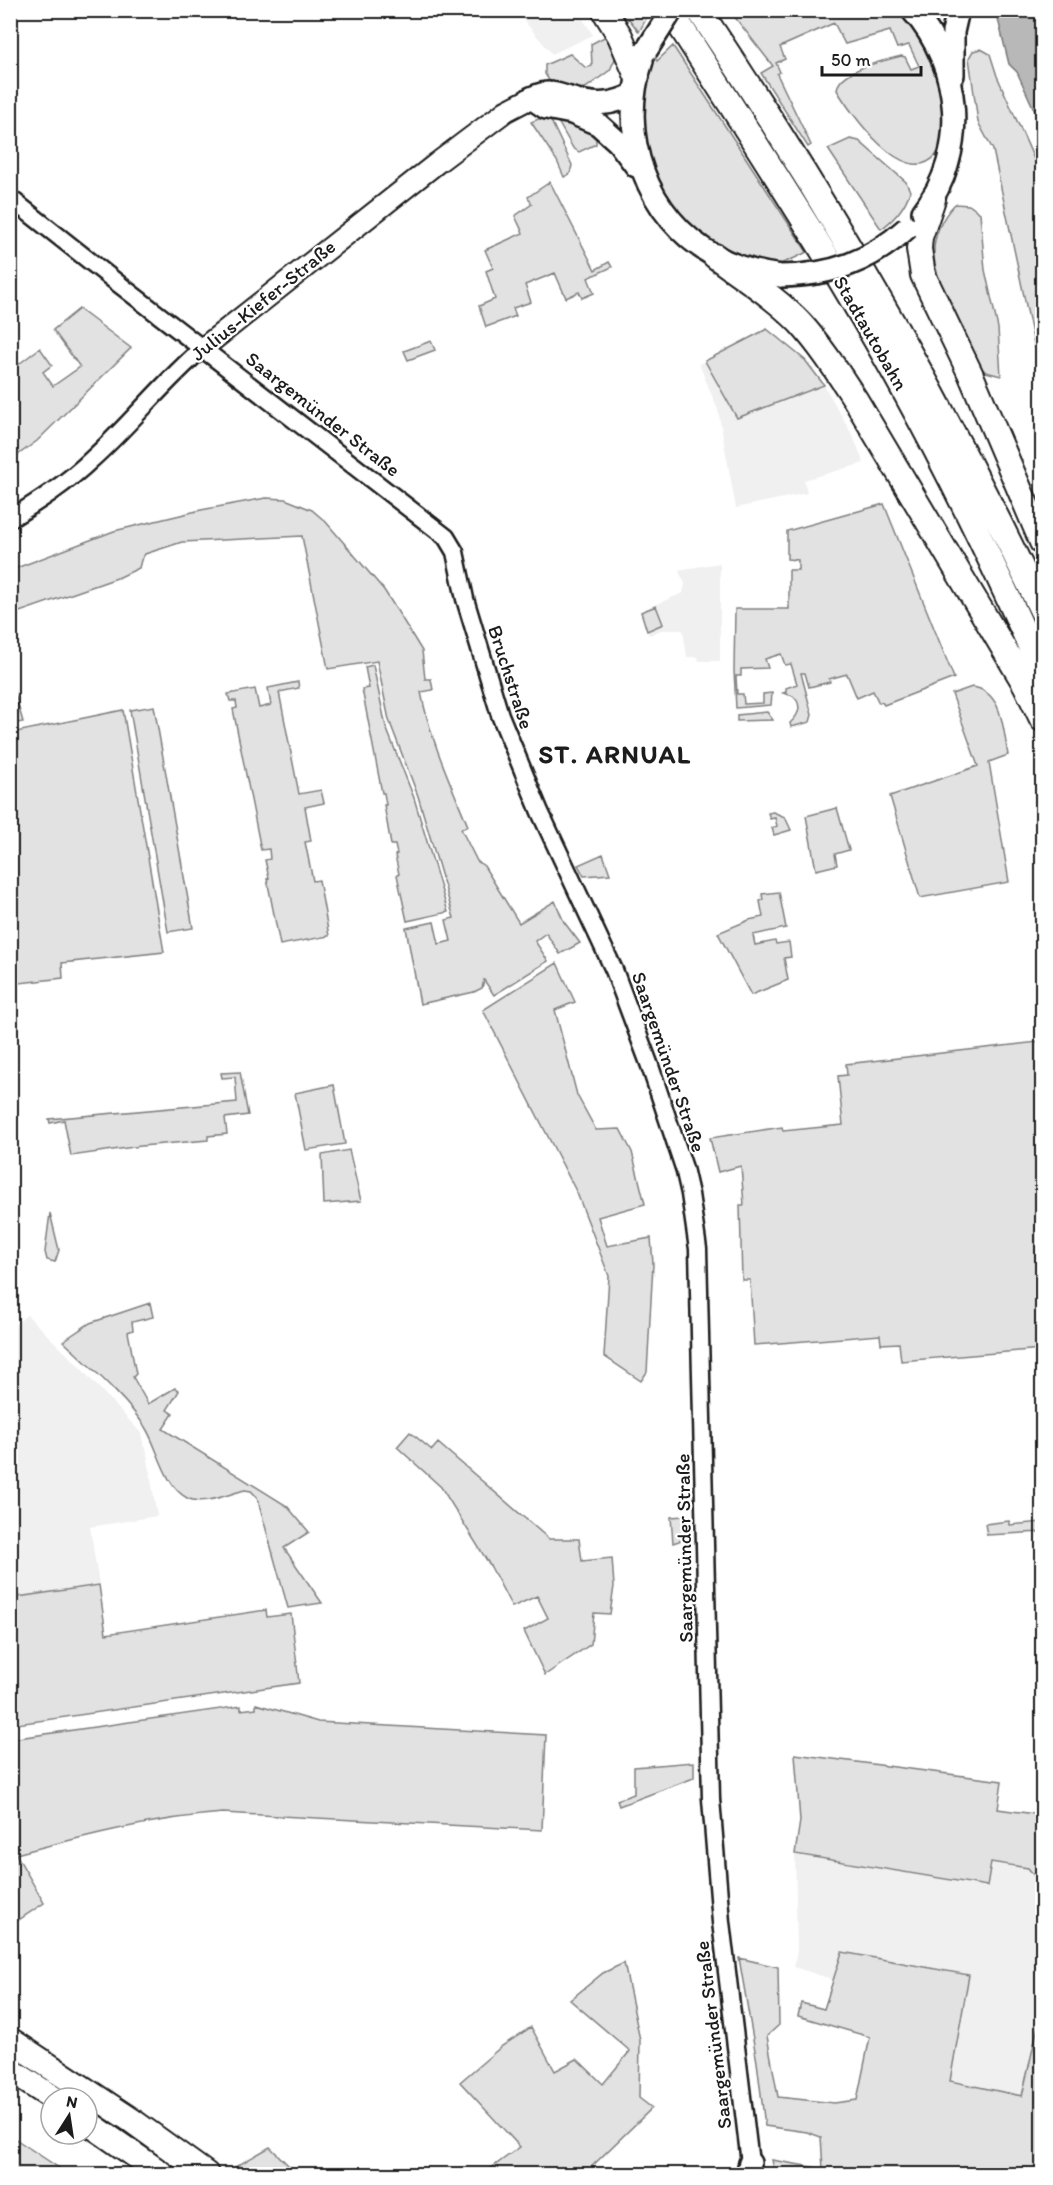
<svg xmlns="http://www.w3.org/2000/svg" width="1053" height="2185" viewBox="0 0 1053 2185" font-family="Itim,sans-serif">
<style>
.built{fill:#f0f0f0}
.green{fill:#e2e2e2;stroke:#7f7f7f;stroke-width:1.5}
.water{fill:#b8b8b8;stroke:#7a7a7a;stroke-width:1.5}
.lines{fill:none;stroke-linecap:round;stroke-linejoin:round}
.tertiary-casing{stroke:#1c1c1c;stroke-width:21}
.secondary-casing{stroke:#1c1c1c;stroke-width:24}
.primary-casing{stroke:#1c1c1c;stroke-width:26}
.motorway-casing{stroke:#1c1c1c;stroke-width:28}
.tertiary{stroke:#fff;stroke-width:16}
.secondary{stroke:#fff;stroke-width:20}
.primary{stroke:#fff;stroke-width:21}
.motorway{stroke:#fff;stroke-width:24}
.primary-bridge-casing{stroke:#1c1c1c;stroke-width:26;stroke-linecap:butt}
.primary-bridge{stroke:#fff;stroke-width:21}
.labels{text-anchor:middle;stroke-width:4.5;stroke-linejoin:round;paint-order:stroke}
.street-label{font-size:20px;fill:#1c1c1c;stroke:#fff}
.district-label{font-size:26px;font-weight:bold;letter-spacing:1.5px;fill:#1c1c1c;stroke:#fff}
</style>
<rect width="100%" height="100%" fill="#fff"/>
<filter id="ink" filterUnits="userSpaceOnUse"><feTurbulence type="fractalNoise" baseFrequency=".0167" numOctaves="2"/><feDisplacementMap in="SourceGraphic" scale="12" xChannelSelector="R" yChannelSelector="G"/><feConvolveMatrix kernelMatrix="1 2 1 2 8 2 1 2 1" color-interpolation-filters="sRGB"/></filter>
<g filter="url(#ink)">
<path class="built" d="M 516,11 L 578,11 L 593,35 L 552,54 Z
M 767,329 L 805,360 L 824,385 L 853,436 L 864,463 L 804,480 L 807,493 L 736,508 L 718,410 L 699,364 Z
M 720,563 L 720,661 L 699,661 L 698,657 L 687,657 L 683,630 L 661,630 L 649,635 L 640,611 L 683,593 L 685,583 L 678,570 Z
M 27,1315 L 74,1361 L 141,1433 L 144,1448 L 146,1447 L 157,1516 L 90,1527 L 99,1585 L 11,1598 L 10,1329 Z
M 795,1854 L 986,1886 L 991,1862 L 1028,1868 L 1042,1885 L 1042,2009 L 1022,2096 L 950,2081 L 969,1975 L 842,1953 L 834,1980 L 794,1967 L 797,1950 Z"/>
<path class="green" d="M 651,10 L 639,32 L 629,19 L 622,22 L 615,11 Z
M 730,11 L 899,11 C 930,41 943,81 942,124 C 942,132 941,148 936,155 C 905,191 850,112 837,90 C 838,70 884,61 901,56 L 905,57 L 911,69 L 919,66 L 909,45 L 897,48 L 890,31 L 845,44 L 834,23 L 780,47 L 785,59 L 776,63 L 780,72 L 777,74 L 811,145 L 808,147 L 761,73 L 773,66 Z
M 608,35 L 615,49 L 615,59 L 610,70 L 587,87 L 577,90 L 552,85 L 545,74 L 545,65 L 570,54 L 586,68 L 592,66 L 591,44 Z
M 673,46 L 807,252 C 799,256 790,261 782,263 C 753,269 703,242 684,221 C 666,202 649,171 644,145 C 639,117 644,81 654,55 L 657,61 Z
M 981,49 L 990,54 L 997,76 L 1042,177 L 1042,346 L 1035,348 L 993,150 L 978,122 L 969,58 L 973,51 Z
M 563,116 L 596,130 L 596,144 L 579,152 L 573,148 L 557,120 Z
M 541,118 L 547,119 L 552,123 L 572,165 L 570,174 L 564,177 L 557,161 L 531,122 Z
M 850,139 L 859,141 L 906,182 L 910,191 C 905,208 895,219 881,229 L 828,149 Z
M 550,182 L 595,270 L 609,262 L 612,267 L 588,278 L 594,293 L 582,298 L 579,292 L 566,298 L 555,273 L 525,285 L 531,302 L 513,308 L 516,316 L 486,327 L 479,306 L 495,299 L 486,271 L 493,268 L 485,250 L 523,233 L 515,216 L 532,204 L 528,197 Z
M 955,204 L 969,205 L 980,213 L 985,270 L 998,328 L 1001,376 L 986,372 L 978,365 C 967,340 934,280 934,255 C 933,236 942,217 955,204 Z
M 79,309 L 131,348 L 37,441 L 11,460 L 13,464 L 11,465 L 11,370 L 40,348 L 52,365 L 43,372 L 53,386 L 80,367 L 53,330 Z
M 767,329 L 805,360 L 824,385 L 737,418 L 705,361 Z
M 431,341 L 435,350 L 408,360 L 404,351 Z
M 266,498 L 285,499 L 300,505 L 312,510 L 326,522 L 384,590 L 398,612 L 422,651 L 425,679 L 431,679 L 433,690 L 421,692 C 430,739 450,782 468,826 L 461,829 L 477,861 L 484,866 L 519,923 L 555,901 L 564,922 L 580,943 L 560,954 L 546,933 L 535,941 L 548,961 L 494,995 L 484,980 L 482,988 L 474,992 L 420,1004 L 406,928 L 434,922 L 439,944 L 451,941 L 446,920 L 454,918 L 418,796 L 389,720 L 377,661 L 328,669 L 302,536 L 182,542 L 145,554 L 141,560 L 139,568 L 120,577 L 11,615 L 11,570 L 114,531 L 201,510 Z
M 884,504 L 954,678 L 884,705 L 882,702 L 879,703 L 873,691 L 857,698 L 847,674 L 829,679 L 830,682 L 809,687 L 805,673 L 801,673 L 812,715 L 810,722 L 791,727 L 790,723 C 799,715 803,705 793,696 L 783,693 L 786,692 L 786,688 L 797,684 L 791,664 L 785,665 L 781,654 L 765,659 L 768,668 L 741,669 L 741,676 L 736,676 L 737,694 L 743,694 L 744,704 L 763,703 L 763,694 L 772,693 L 771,705 L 736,708 L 734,670 L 735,609 L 789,609 L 789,570 L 798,570 L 798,560 L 787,559 L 787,531 Z
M 656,606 L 663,624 L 647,631 L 641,612 Z
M 373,665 L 386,727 L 414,798 L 448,912 L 407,921 L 397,875 L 399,874 L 395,855 L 397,854 L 395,845 L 391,845 L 384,805 L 386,805 L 384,793 L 382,793 L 362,689 L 369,688 L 365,667 Z
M 10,677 L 23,722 L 11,724 L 10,724 Z
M 298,682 L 299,688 L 279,692 L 299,794 L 321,790 L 324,803 L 305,807 L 311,841 L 305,842 L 313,881 L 319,880 L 329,936 L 280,945 L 267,879 L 269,878 L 265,860 L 270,859 L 269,849 L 261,850 L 233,709 L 237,708 L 236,701 L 230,701 L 228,694 L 255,689 L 259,708 L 271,705 L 268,688 Z
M 972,687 C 1003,691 1003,729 1008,755 L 989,762 L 1009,882 L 920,898 L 890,796 L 978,766 L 952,694 Z
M 154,706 L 193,928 L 168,932 L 130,710 Z
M 123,710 L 164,952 L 62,963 L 63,978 L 11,984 L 11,733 Z
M 767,712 L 773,720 L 737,721 L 737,715 Z
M 837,808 L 849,850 L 835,854 L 837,865 L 816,870 L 806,816 Z
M 773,812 L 785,817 L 791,830 L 774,835 L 772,828 L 777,826 L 775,818 L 770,819 L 768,813 Z
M 603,854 L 610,874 L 584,876 L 578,865 Z
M 779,892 L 786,928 L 753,935 L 755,945 L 775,941 L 776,944 L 789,942 L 791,957 L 784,958 L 788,980 L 751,995 L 718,933 L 749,920 L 763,917 L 760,901 L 763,900 L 762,894 Z
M 557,963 L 575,1002 L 555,1010 L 577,1095 L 596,1130 L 620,1129 L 632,1152 L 645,1204 L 598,1217 L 607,1246 L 651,1238 L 653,1264 L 647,1372 L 641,1381 L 604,1356 L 609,1276 L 577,1193 L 483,1010 Z
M 1038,1042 L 1040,1054 L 1042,1054 L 1042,1349 L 901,1361 L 899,1343 L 881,1344 L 880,1335 L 754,1345 L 750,1280 L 742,1280 L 740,1205 L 744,1205 L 741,1166 L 718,1172 L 710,1138 L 782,1127 L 783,1131 L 843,1125 L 838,1076 L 847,1075 L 846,1064 Z
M 240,1072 L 248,1115 L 225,1118 L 227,1134 L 208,1136 L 208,1140 L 141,1146 L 71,1156 L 64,1120 L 50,1123 L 49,1119 L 237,1102 L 235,1077 L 222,1078 L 221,1073 Z
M 334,1085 L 345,1144 L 306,1150 L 295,1093 Z
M 349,1150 L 361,1201 L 324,1204 L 322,1155 Z
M 50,1213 L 59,1250 L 55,1262 L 47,1260 L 45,1252 Z
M 150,1303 L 153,1317 L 132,1322 L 133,1330 L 128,1332 L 136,1374 L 133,1377 L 148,1404 L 175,1388 L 179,1391 L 167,1410 L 173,1414 L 163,1429 L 287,1506 L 309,1532 L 284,1548 L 322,1603 L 288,1608 L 257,1497 L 251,1491 L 245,1490 C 228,1494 203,1506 187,1498 C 164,1486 158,1447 145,1427 C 127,1399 88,1365 63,1341 L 90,1323 Z
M 410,1432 L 432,1450 L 438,1443 L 549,1539 L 579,1539 L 582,1561 L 612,1558 L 614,1586 L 610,1614 L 594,1613 L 591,1644 L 545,1675 L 524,1631 L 548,1618 L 537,1596 L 512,1607 L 491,1567 L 441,1487 L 397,1447 Z
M 684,1516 L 685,1539 L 673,1543 L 671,1517 Z
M 1009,1521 L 1010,1525 L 1042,1522 L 1042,1532 L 987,1535 L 985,1524 Z
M 99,1585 L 106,1634 L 266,1610 L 267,1617 L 291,1614 L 299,1683 L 11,1725 L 11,1598 Z
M 256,1704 L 318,1722 L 546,1735 L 542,1830 L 223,1813 C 153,1818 85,1836 16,1854 L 44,1903 L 11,1925 L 11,1739 L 241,1706 L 241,1710 L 256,1708 Z
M 795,1754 L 1002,1781 L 998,1809 L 1042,1815 L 1042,1885 L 1028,1868 L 991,1862 L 987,1886 L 795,1854 L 800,1821 Z
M 694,1762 L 694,1777 L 691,1779 L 619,1806 L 617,1800 L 634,1794 L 634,1767 Z
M 842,1952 L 969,1975 L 950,2081 L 1022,2096 L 1042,2009 L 1042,2174 L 775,2174 L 772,2160 L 823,2169 L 821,2137 L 807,2132 L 765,2126 L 757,2062 L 739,1958 L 778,1967 L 779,2025 L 767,2036 L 778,2097 L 834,2103 L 857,2100 L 870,2037 L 798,2016 L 801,2003 L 824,2009 Z
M 624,1963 L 640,2040 L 639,2098 L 652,2108 L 584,2174 L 483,2174 L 520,2147 L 460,2082 L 502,2046 L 531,2027 L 555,2071 L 577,2059 L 603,2084 L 630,2051 L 570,2000 L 603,1973 Z
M 11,2136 L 68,2174 L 11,2174 Z
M 270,2147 L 297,2174 L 246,2174 L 235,2167 Z"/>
<path class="water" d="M 996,11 L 1042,11 L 1042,127 L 1017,72 L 1009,64 Z"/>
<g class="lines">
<defs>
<path id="tertiary" d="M 10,198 L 115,281 L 446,537 L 455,552 L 465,599 L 500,715 L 540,812 L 614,970 L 650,1066 L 684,1168 L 690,1194 L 698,1249 L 711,1799 L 721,1922 L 750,2163 L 754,2172
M 10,519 C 39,501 67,483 92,459 C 131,424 163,382 203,348"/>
<path id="secondary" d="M 203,348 L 437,163 L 506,111 L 531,98"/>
<path id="primary" d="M 912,10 C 962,66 969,152 923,212
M 642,61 C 617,134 646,218 715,256 C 735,267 759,273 781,276
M 953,75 L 953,32 L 958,10
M 531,98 L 546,108 L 572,113 L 598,124 L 618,142 L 636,166
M 531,98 C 537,96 543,92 549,93 C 557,93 565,97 573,99 C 595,106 613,105 634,94
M 747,2174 L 750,2163"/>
<path id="motorway" d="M 604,10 L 620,36 L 637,76
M 670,10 C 751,137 834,262 906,394 C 956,485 1000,578 1042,672
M 699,10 C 828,202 944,402 1042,611
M 933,199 L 920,237 L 919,249 L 923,275 L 970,373 L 1042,542
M 715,256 C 744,278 775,297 800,323 C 821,346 838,373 855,399 L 1025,684 L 1042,719
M 10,2040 L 131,2120 L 206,2174
M 10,2070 L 53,2098
M 87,2122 L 162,2174"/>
</defs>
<use href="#tertiary" class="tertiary-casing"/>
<use href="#secondary" class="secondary-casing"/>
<use href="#primary" class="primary-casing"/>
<use href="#motorway" class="motorway-casing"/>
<use href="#tertiary" class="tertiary"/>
<use href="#secondary" class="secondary"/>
<use href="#primary" class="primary"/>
<use href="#motorway" class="motorway"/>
<defs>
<path id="primary-bridge" d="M 646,51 L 672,10
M 781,276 C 832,275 870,262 908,227"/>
</defs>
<use href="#primary-bridge" class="primary-bridge-casing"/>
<use href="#primary-bridge" class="primary-bridge"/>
</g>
</g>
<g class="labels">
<g class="street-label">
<text transform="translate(263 300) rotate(-39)" y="7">Julius-Kiefer-Straße</text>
<text transform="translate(871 333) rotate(60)" y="7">Stadtautobahn</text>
<text transform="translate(323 414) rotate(38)" y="7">Saargemünder Straße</text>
<text transform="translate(511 677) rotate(72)" y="7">Bruchstraße</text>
<text transform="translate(669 1062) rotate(71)" y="7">Saargemünder Straße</text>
<text transform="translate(684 1548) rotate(-91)" y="7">Saargemünder Straße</text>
<text transform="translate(713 2035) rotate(-97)" y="7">Saargemünder Straße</text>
</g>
<g class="district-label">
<text x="615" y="763">ST. ARNUAL</text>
</g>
</g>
<rect width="1053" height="2185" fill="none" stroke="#fff" stroke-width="36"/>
<rect x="18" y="18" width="1017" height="2149" fill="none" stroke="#1c1c1c" stroke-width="2" filter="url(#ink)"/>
<g transform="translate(69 2116) rotate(12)"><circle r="28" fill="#ffffff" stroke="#a4a4a4" stroke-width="1.5"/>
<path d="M0-4.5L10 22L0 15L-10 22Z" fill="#1c1c1c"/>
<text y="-9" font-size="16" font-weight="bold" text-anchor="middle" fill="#1c1c1c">N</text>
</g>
<path d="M822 66v9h99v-9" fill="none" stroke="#1c1c1c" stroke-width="3"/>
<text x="831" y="66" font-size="18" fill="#1c1c1c" stroke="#ffffff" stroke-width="4.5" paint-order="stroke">50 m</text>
</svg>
